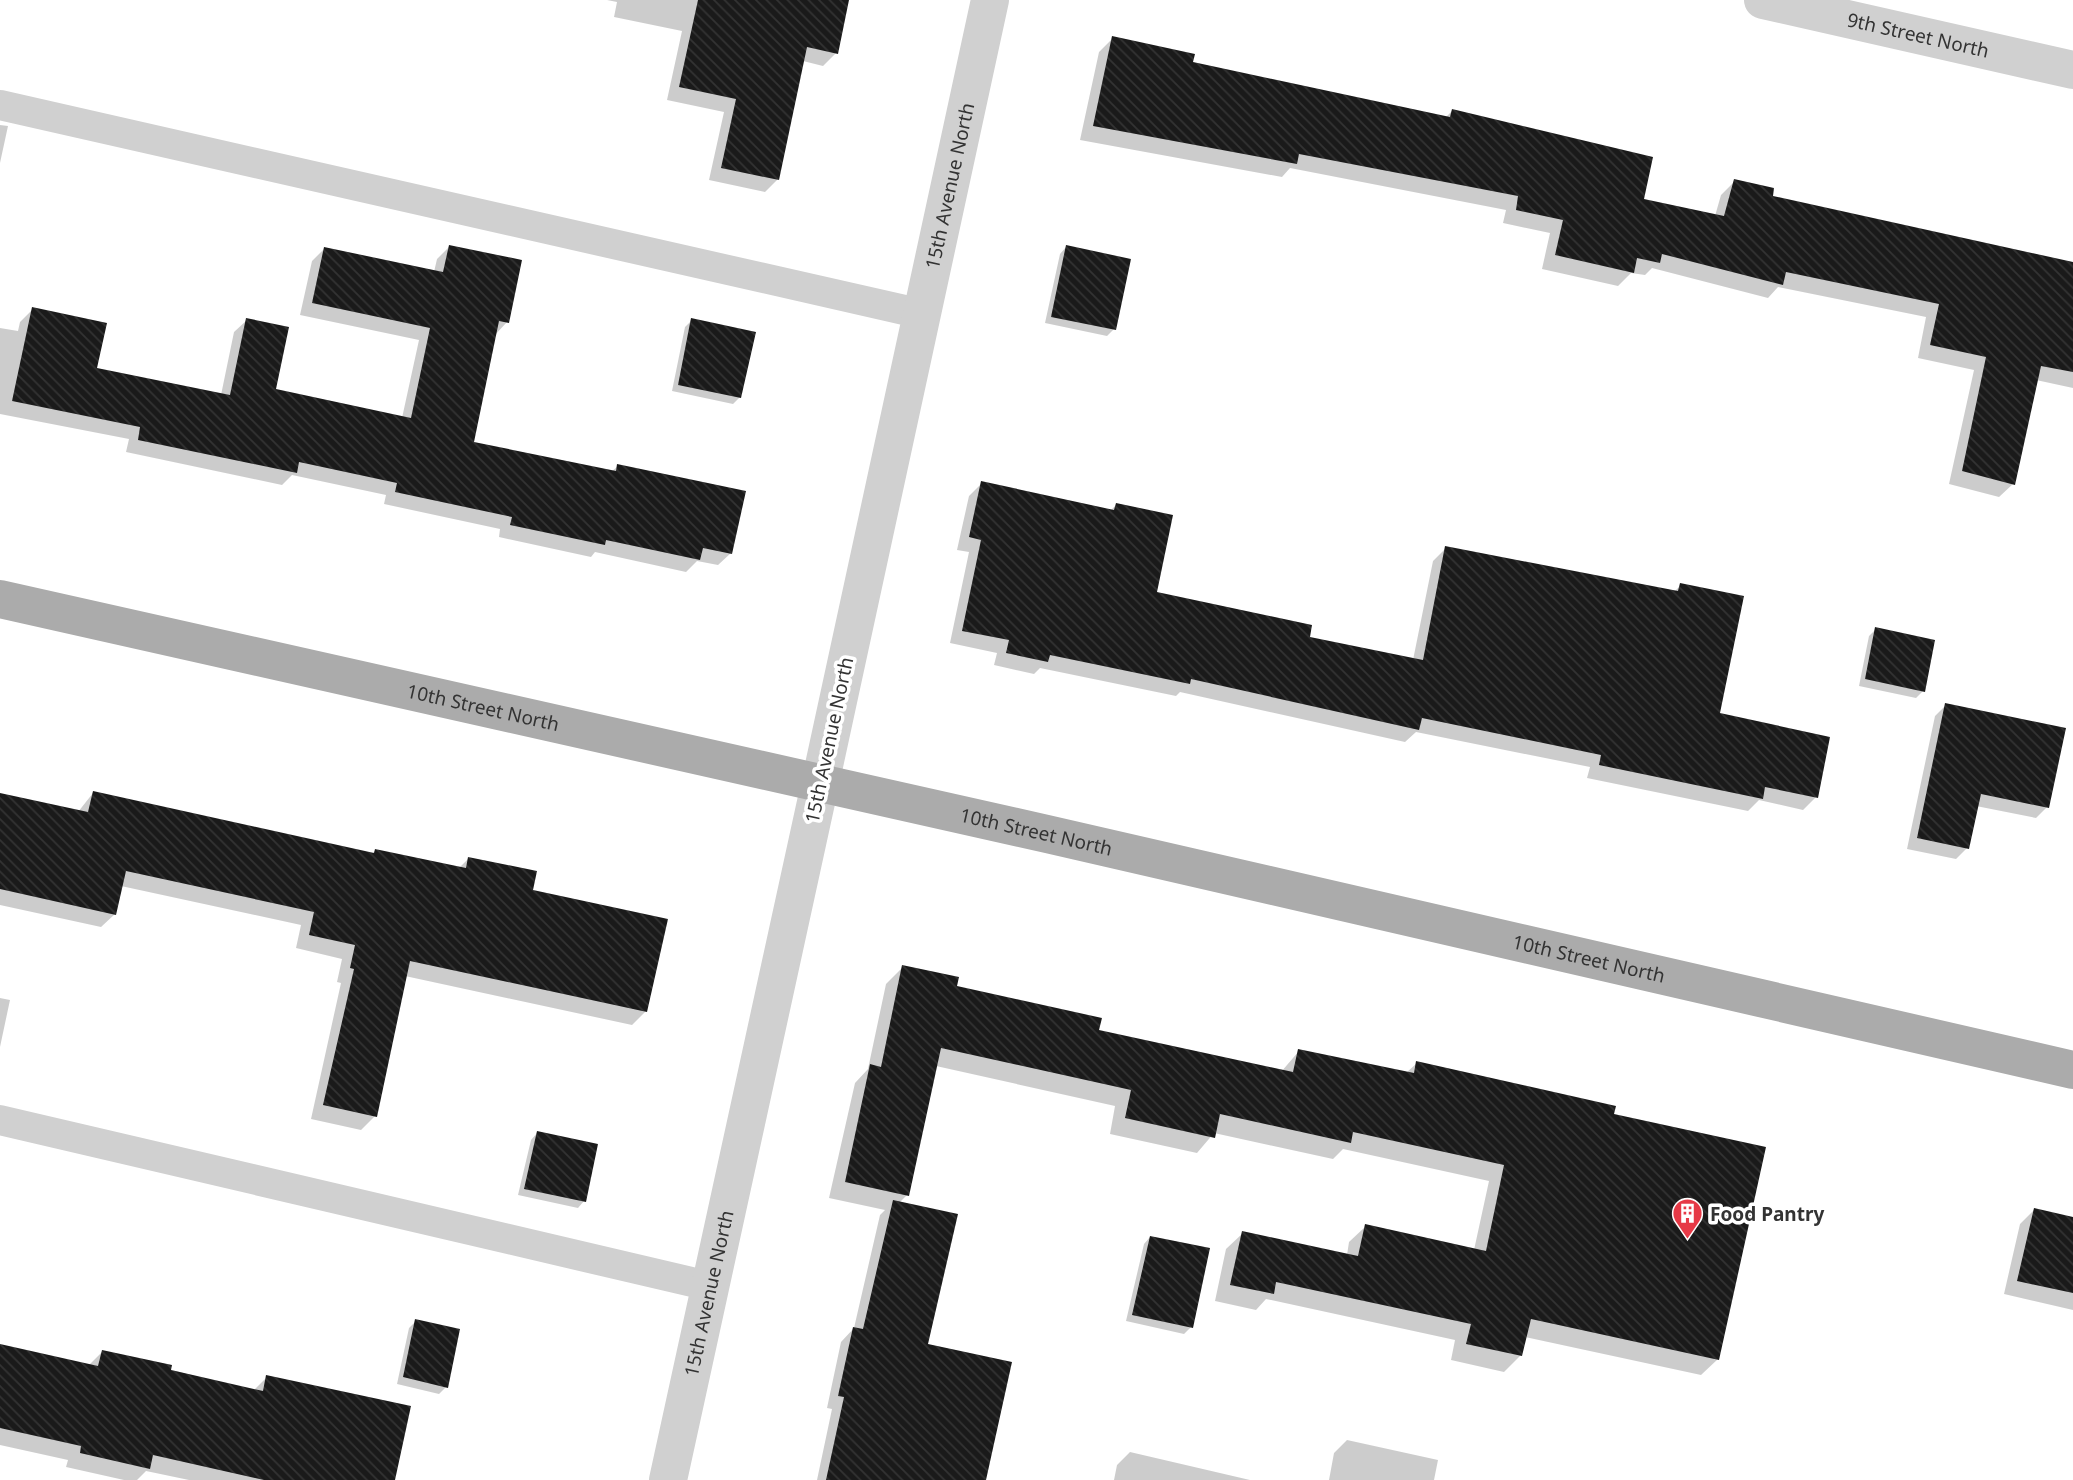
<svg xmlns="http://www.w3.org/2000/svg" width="2073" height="1480" viewBox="0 0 2073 1480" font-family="'Noto Sans',sans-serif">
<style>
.shadow{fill:#0003}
.building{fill:url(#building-back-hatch)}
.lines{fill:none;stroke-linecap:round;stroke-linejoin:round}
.service{stroke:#d0d0d0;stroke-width:30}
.minor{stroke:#d0d0d0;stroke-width:38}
.tertiary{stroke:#d0d0d0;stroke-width:38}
.primary{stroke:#ababab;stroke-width:38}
.labels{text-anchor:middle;stroke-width:7;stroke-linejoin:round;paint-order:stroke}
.street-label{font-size:19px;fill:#333;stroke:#fff}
.poi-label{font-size:19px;font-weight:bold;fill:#333;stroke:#fff;text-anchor:start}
</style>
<defs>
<pattern id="building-back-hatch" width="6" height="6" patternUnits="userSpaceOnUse" patternTransform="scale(1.75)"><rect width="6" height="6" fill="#1a1a1a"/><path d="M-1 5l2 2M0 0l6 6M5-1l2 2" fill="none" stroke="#333"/></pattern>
</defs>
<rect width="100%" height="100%" fill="#fff"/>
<path class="shadow" d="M 607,0 L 847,0 L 836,53 L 823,66 L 803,61 L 778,179 L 765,192 L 709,180 L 724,112 L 667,100 L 682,31 L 614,17 L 617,2 Z
M 1113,38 L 1191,63 L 1445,118 L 1452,111 L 1642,200 L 1715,216 L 1721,195 L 1735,181 L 1771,197 L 2073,264 L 2073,388 L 2036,380 L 2013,484 L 1999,497 L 1949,484 L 1974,370 L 1918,358 L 1926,317 L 1778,287 L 1768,298 L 1652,268 L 1645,275 L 1631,273 L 1618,286 L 1542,269 L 1550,233 L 1503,223 L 1506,210 L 1290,168 L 1282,177 L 1080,140 L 1099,52 Z
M 0,125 L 8,126 L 0,163 Z
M 449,247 L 507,322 L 495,335 L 472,444 L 611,472 L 618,466 L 731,553 L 718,565 L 697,561 L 686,572 L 595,552 L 591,557 L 499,537 L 500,529 L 384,504 L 386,495 L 292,475 L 282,485 L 126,452 L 129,439 L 0,414 L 0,328 L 18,331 L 20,322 L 33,309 L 95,369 L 221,395 L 234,332 L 247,320 L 274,391 L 402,418 L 419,340 L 300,315 L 312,261 L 324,249 L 434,272 L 437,259 Z
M 1066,247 L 1114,329 L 1107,336 L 1045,323 L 1060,254 Z
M 692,320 L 740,397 L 733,404 L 672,391 L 685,327 Z
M 982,483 L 1110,511 L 1116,505 L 1155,593 L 1308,639 L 1413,660 L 1433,561 L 1446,548 L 1674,592 L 1681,585 L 1717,715 L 1816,797 L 1803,810 L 1759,800 L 1748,811 L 1587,778 L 1590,767 L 1416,732 L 1405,742 L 1180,692 L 1176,696 L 1040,668 L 1034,674 L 994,665 L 997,653 L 950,643 L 969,552 L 957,550 L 969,496 Z
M 1876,629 L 1923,691 L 1916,698 L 1859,686 L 1869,636 Z
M 1946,705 L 2047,807 L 2036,818 L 1976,806 L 1967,848 L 1956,859 L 1907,849 L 1935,716 Z
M 93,793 L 372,854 L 376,850 L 459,868 L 469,858 L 531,891 L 646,1011 L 632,1025 L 405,976 L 375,1116 L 361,1130 L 311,1119 L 341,983 L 337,982 L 342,959 L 296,948 L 301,925 L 121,886 L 115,914 L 101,927 L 0,905 L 0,795 L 78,812 Z
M 903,967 L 955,988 L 1097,1031 L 1281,1072 L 1299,1051 L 1406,1073 L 1417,1063 L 1612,1115 L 1718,1359 L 1701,1375 L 1525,1337 L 1521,1355 L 1504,1372 L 1451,1360 L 1455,1340 L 1266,1299 L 1256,1310 L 1215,1301 L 1226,1249 L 1243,1233 L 1347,1255 L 1349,1242 L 1366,1226 L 1474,1250 L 1489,1181 L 1343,1149 L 1333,1159 L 1214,1133 L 1197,1153 L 1110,1134 L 1115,1106 L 936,1066 L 907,1195 L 899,1203 L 926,1345 L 984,1480 L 817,1480 L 832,1409 L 827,1408 L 841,1342 L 854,1328 L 880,1215 L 885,1210 L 829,1198 L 855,1083 L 868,1069 L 886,984 Z
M 0,998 L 10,1000 L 0,1047 Z
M 537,1133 L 584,1201 L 578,1208 L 518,1195 L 531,1140 Z
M 2034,1210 L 2073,1219 L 2073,1310 L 2004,1294 L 2020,1224 Z
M 1150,1237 L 1191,1327 L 1184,1334 L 1126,1321 L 1144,1244 Z
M 416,1321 L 446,1387 L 439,1394 L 397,1384 L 409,1328 Z
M 0,1346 L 89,1365 L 102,1352 L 253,1391 L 267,1377 L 393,1480 L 189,1480 L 146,1471 L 137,1480 L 124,1480 L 66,1467 L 68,1460 L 0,1445 Z
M 1347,1440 L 1438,1460 L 1434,1480 L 1329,1480 L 1334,1453 Z
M 1130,1452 L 1250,1480 L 1114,1480 L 1117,1465 Z"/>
<path class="building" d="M 698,0 L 849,0 L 838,54 L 807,47 L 779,180 L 721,168 L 736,99 L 679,87 Z
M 1112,36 L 1195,54 L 1193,62 L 1450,117 L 1452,109 L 1653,157 L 1644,199 L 1724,216 L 1734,179 L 1774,188 L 1773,196 L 2073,262 L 2073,372 L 2041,366 L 2015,485 L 1962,471 L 1986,357 L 1930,345 L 1939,304 L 1786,272 L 1783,285 L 1662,254 L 1660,263 L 1637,258 L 1634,273 L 1555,255 L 1563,220 L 1516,210 L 1518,196 L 1299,154 L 1297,164 L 1093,126 Z
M 449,245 L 522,260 L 509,323 L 499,321 L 474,442 L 616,471 L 617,464 L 746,491 L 732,554 L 703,548 L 700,560 L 606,540 L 605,545 L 510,525 L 512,517 L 395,492 L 397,483 L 299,462 L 297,473 L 138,440 L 140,427 L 12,401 L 32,307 L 107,323 L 97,368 L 230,395 L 246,318 L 289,327 L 276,389 L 411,418 L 430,328 L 312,303 L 324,247 L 443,272 Z
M 1066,245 L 1131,259 L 1116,330 L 1051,317 Z
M 691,318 L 756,332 L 741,398 L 678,385 Z
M 981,481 L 1114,510 L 1116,503 L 1173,515 L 1157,592 L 1312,625 L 1310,637 L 1423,660 L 1445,546 L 1678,591 L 1680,583 L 1744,596 L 1720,713 L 1830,737 L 1818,798 L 1765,787 L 1763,799 L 1599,765 L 1601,755 L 1422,718 L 1419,730 L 1191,679 L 1190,684 L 1050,655 L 1048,662 L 1006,653 L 1009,640 L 962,631 L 981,540 L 969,537 Z
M 1875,627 L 1935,640 L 1925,692 L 1865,679 Z
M 1945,703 L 2066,728 L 2049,808 L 1981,794 L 1969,849 L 1917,838 Z
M 93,791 L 374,853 L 375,849 L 466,868 L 468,857 L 537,871 L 533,890 L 668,919 L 647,1012 L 410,961 L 377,1117 L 323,1105 L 354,969 L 350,968 L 355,945 L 309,935 L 314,912 L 126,871 L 116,915 L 0,889 L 0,793 L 88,812 Z
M 902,965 L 959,977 L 957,986 L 1102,1018 L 1099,1030 L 1293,1072 L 1298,1049 L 1414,1073 L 1416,1061 L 1616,1106 L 1614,1114 L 1766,1147 L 1719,1360 L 1531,1319 L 1522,1356 L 1466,1344 L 1471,1324 L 1276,1282 L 1274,1294 L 1230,1285 L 1242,1231 L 1358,1256 L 1365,1224 L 1486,1251 L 1504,1165 L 1353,1132 L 1351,1143 L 1220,1114 L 1215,1138 L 1125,1118 L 1131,1090 L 941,1048 L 909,1196 L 845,1182 L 870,1064 L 881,1067 Z
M 537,1131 L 598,1144 L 586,1202 L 524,1189 Z
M 893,1200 L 958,1214 L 928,1344 L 1012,1362 L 986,1480 L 826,1480 L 844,1397 L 838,1396 L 853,1327 L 863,1329 Z
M 2034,1208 L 2073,1217 L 2073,1293 L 2017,1281 Z
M 1150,1236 L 1210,1248 L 1193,1328 L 1132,1315 Z
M 415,1319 L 460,1329 L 448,1388 L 403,1377 Z
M 0,1344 L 98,1366 L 102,1350 L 172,1365 L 171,1370 L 263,1391 L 266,1375 L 411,1406 L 395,1480 L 264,1480 L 153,1455 L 150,1469 L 80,1453 L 81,1446 L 0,1428 Z"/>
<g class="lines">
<path class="service" d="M 0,105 L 922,314
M 0,1120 L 709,1286"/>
<g class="minor">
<path id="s1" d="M 1763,0 L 2073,70"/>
<path id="s2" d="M 820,784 L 990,0"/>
</g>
<path class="tertiary" id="s3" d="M 668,1480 L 820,784"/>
<path class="primary" id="s4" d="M 0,599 L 1047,834 L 2073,1070"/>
</g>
<defs>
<symbol id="building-pin" viewBox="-11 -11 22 30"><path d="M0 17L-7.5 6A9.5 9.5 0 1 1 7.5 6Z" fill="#e63946" stroke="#fff"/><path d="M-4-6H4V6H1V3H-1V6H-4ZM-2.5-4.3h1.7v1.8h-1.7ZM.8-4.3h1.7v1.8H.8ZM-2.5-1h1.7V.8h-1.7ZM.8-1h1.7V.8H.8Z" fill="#fff"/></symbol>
</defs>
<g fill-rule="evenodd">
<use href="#building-pin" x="1670" y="1196" width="35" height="47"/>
</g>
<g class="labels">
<g class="street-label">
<text dy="7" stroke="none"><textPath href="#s1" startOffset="159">9th Street North</textPath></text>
<text dy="7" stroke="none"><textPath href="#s2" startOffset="612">15th Avenue North</textPath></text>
<text dy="7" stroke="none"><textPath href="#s4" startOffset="495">10th Street North</textPath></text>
<text transform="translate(829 740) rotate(-78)" y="7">15th Avenue North</text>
<text dy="7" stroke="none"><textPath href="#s4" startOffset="1062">10th Street North</textPath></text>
<text dy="7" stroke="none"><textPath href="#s4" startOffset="1629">10th Street North</textPath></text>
<text dy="7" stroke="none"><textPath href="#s3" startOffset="191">15th Avenue North</textPath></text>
</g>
<g class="poi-label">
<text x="1710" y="1221">Food Pantry</text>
</g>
</g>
</svg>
